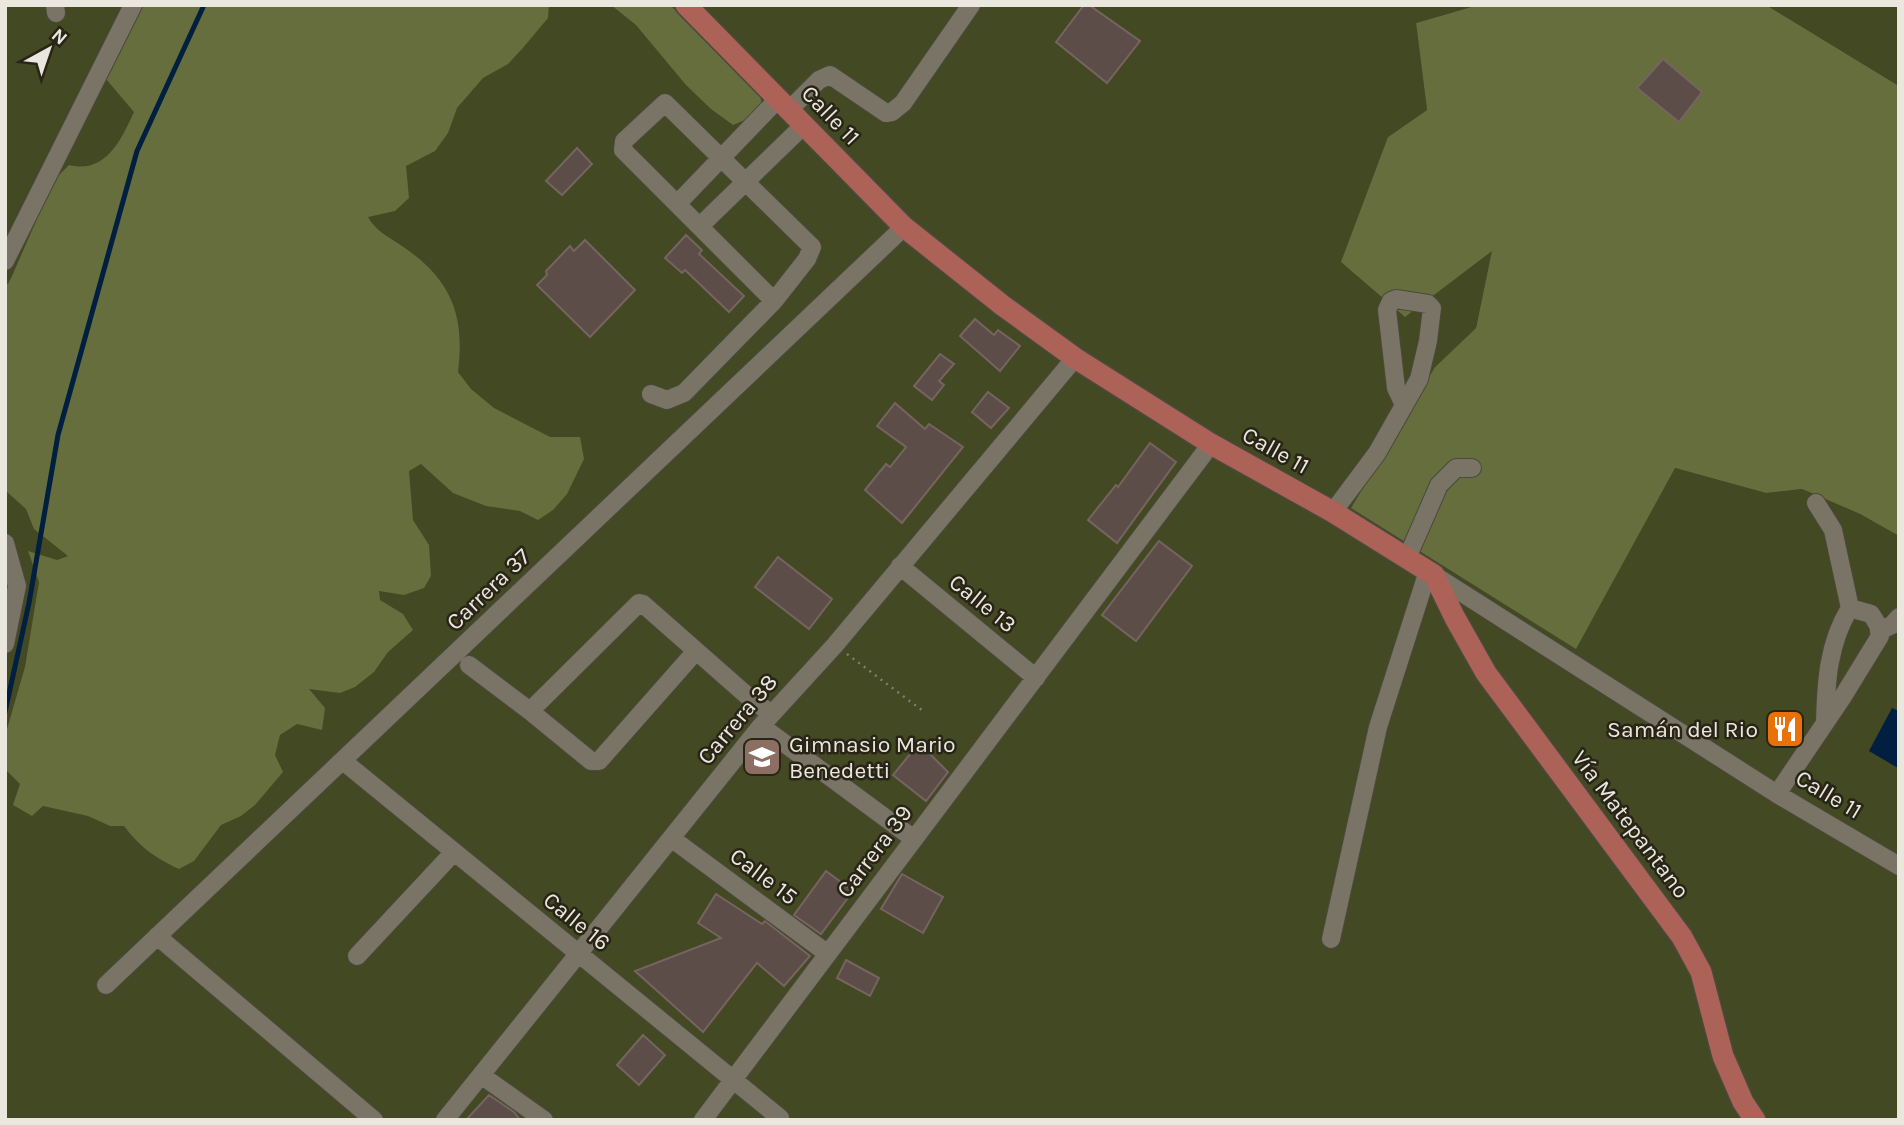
<svg xmlns="http://www.w3.org/2000/svg" width="1904" height="1125" viewBox="0 0 1904 1125" font-family="Karla,sans-serif">
<style>
.green{fill:#434922}
.forest{fill:#666e3d}
.water{fill:#011f40}
.lines{fill:none;stroke-linecap:round;stroke-linejoin:round}
.stream{stroke:#011f40;stroke-width:5}
.building{fill:#5d4d49;stroke:#766460;stroke-width:2}
.minor-casing{stroke:#4c493d;stroke-width:20}
.major-casing{stroke:#4c493d;stroke-width:24}
.path{stroke:#817d72;stroke-width:2.5;stroke-dasharray:2 5;stroke-linecap:butt}
.minor{stroke:#797465;stroke-width:18}
.major{stroke:#ad6258;stroke-width:21}
.labels{text-anchor:middle;stroke-width:5;stroke-linejoin:round;paint-order:stroke}
.street-label{font-size:23px;fill:#eae7df;stroke:#282517}
.poi-label{font-size:23px;fill:#eae7df;stroke:#282517;text-anchor:end}
</style>
<rect width="100%" height="100%" fill="#322e21"/>
<path class="green" d="M 5,5 L 1478,5 L 1416,23 L 1427,110 L 1388,137 L 1493,250 L 1476,328 L 1435,367 L 1675,468 L 1766,493 L 1802,489 L 1860,514 L 1899,536 L 1899,1120 L 5,1120 Z
M 1766,5 L 1899,5 L 1899,86 Z"/>
<path class="forest" d="M 138,5 L 549,5 L 548,18 L 522,49 L 508,64 L 483,78 L 457,108 L 448,133 L 435,151 L 406,166 L 409,198 L 395,211 L 368,217 C 376,232 391,238 405,248 C 452,281 465,316 458,372 L 471,389 L 494,408 L 550,437 L 580,437 L 584,459 L 567,494 L 553,510 L 538,520 L 520,511 L 486,506 L 453,493 L 421,464 L 409,471 L 413,520 L 429,545 L 431,576 L 424,588 L 404,595 L 379,591 L 380,600 L 403,614 L 413,630 L 388,652 L 374,672 L 355,687 L 340,693 L 309,689 L 325,708 L 322,730 L 297,724 L 280,735 L 275,755 L 283,772 L 255,805 L 241,816 L 221,825 L 194,861 L 179,869 C 155,858 140,847 124,826 L 110,826 L 88,816 L 43,806 L 32,816 L 13,805 L 20,784 L 5,769 L 5,736 L 25,667 L 39,582 L 28,551 L 57,560 L 68,556 L 34,529 L 26,509 L 6,491 L 5,283 L 8,284 L 12,276 L 54,180 L 69,165 C 106,174 121,140 134,112 L 106,79 Z
M 611,5 L 670,5 L 732,66 L 759,88 L 762,106 L 750,118 L 733,125 L 711,109 L 686,85 L 636,25 Z
M 1478,5 L 1766,5 L 1899,86 L 1899,536 L 1860,514 L 1802,489 L 1766,493 L 1675,468 L 1576,649 L 1351,508 L 1435,367 L 1476,328 L 1492,251 L 1405,317 L 1341,262 L 1388,137 L 1427,110 L 1416,23 Z"/>
<path class="water" d="M 1892,708 L 1899,711 L 1898,768 L 1869,751 Z"/>
<g class="lines">
<path class="stream" d="M 5,712 L 29,603 L 58,435 L 137,151 L 204,5"/>
</g>
<path class="building" d="M 1084,5 L 1089,5 L 1140,41 L 1107,83 L 1056,42 Z
M 1663,59 L 1702,92 L 1679,122 L 1637,88 Z
M 577,148 L 592,164 L 562,195 L 546,181 Z
M 686,235 L 702,250 L 699,254 L 744,296 L 729,312 L 685,270 L 682,273 L 665,258 Z
M 585,240 L 635,290 L 590,337 L 537,285 L 547,275 L 546,271 L 570,246 L 574,251 Z
M 975,319 L 994,335 L 998,330 L 1020,346 L 1000,371 L 960,336 Z
M 940,354 L 954,364 L 939,381 L 944,385 L 932,400 L 914,386 Z
M 988,392 L 1009,408 L 991,428 L 972,412 Z
M 895,403 L 925,429 L 929,424 L 963,447 L 902,523 L 865,490 L 886,464 L 890,467 L 906,447 L 877,426 Z
M 1150,443 L 1176,462 L 1117,543 L 1088,520 L 1116,485 L 1118,487 Z
M 1159,541 L 1192,566 L 1136,641 L 1102,615 Z
M 778,557 L 832,599 L 809,629 L 755,587 Z
M 919,743 L 948,772 L 926,801 L 893,775 Z
M 826,871 L 853,891 L 821,934 L 794,915 Z
M 902,874 L 943,897 L 923,933 L 881,909 Z
M 716,894 L 762,924 L 765,921 L 810,956 L 784,986 L 757,963 L 703,1032 L 635,971 L 721,938 L 698,923 Z
M 846,960 L 879,978 L 870,996 L 837,978 Z
M 643,1035 L 665,1055 L 639,1085 L 617,1065 Z
M 489,1095 L 514,1112 L 520,1120 L 466,1120 Z"/>
<g class="lines">
<defs>
<path id="minor" d="M 55,5 L 56,13
M 665,103 L 812,247 L 807,259 L 774,301 L 623,150 L 624,141 Z
M 789,110 L 819,80 L 830,75 L 886,113 L 892,112 L 903,103 L 971,5
M 677,204 L 778,99
M 700,226 L 804,125
M 5,261 L 133,5
M 651,394 L 667,400 L 684,393 L 774,301
M 1816,503 L 1833,530 L 1850,608 C 1828,643 1826,683 1825,723
M 1333,512 L 1377,453 L 1419,379 L 1428,341 L 1432,308 L 1428,304 L 1396,299 L 1391,301 L 1387,310 L 1396,388 L 1404,405
M 5,543 L 17,586 L 5,644
M 1407,558 L 1439,485 L 1456,468 L 1472,468
M 900,566 L 1036,678
M 1434,575 L 1777,794 L 1899,866
M 1879,631 L 1892,625 L 1899,617
M 469,665 L 530,711 L 591,761 L 599,761 L 696,651
M 530,711 L 639,603 L 643,604 L 752,700 L 772,714
M 761,726 L 914,839
M 343,761 L 780,1118
M 1777,794 L 1842,698 L 1880,636 L 1878,625 L 1871,614 L 1850,608
M 671,838 L 828,954
M 157,936 L 374,1120
M 1331,939 L 1378,727 L 1428,571
M 357,956 L 454,852
M 106,985 L 904,227
M 481,1075 L 544,1120
M 445,1120 L 761,726 L 835,645 L 1075,358
M 703,1120 L 1211,444"/>
<path id="major" d="M 686,5 L 904,227 L 1002,305 L 1075,358 L 1211,444 L 1333,512 L 1434,575 L 1455,618 L 1486,673 L 1682,937 L 1701,972 L 1723,1056 L 1743,1102 L 1755,1120"/>
</defs>
<use href="#minor" class="minor-casing"/>
<use href="#major" class="major-casing"/>
<path class="path" d="M 847,654 L 923,711"/>
<use href="#minor" class="minor"/>
<use href="#major" class="major"/>
</g>
<defs>
<symbol id="restaurant-square" viewBox="-11 -11 22 22"><rect x="-9" y="-9" width="18" height="18" rx="4" fill="#e8710a" stroke="#282517"/><path d="M-5-6h1v4h1v-4h1v4h1v-4h1v5L-1.5 .5V6h-2V.5L-5-1ZM5-6V6H3V1.5H1.5Q1.5-4 5-6Z" fill="#fff"/></symbol>
<symbol id="school-square" viewBox="-11 -11 22 22"><rect x="-9" y="-9" width="18" height="18" rx="4" fill="#8d6e63" stroke="#282517"/><path d="M0-5L7-2L0 1L-7-2ZM-4 1L0 2.5L4 1V4Q0 6-4 4Z" fill="#fff"/></symbol>
</defs>
<g fill-rule="evenodd">
<use href="#restaurant-square" x="1763" y="707" width="44" height="44"/>
<use href="#school-square" x="740" y="735" width="44" height="44"/>
</g>
<g class="labels">
<g class="street-label">
<text transform="translate(831 115) rotate(46)" y="8">Calle 11</text>
<text transform="translate(1276 450) rotate(29)" y="8">Calle 11</text>
<text transform="translate(488 589) rotate(-44)" y="8">Carrera 37</text>
<text transform="translate(983 603) rotate(39)" y="8">Calle 13</text>
<text transform="translate(737 719) rotate(-50)" y="8">Carrera 38</text>
<text transform="translate(1829 794) rotate(31)" y="8">Calle 11</text>
<text transform="translate(1631 824) rotate(53)" y="8">Vía Matepantano</text>
<text transform="translate(874 851) rotate(-53)" y="8">Carrera 39</text>
<text transform="translate(764 876) rotate(37)" y="8">Calle 15</text>
<text transform="translate(577 921) rotate(39)" y="8">Calle 16</text>
</g>
<g class="poi-label">
<text x="1758" y="737">Samán del Rio</text>
<text x="789" y="752" text-anchor="start">Gimnasio Mario<tspan x="789" dy="26">Benedetti</tspan></text>
</g>
</g>
<rect width="1904" height="1125" fill="none" stroke="#eae7df" stroke-width="14"/>
<g transform="translate(49 49) rotate(40)" stroke="#282517" stroke-width="5" paint-order="stroke">
<path d="M0-5L12 26L0 18L-12 26Z" fill="#eae7df"/>
<text y="-10" font-size="19" font-weight="bold" text-anchor="middle" fill="#eae7df">N</text>
</g>
</svg>
